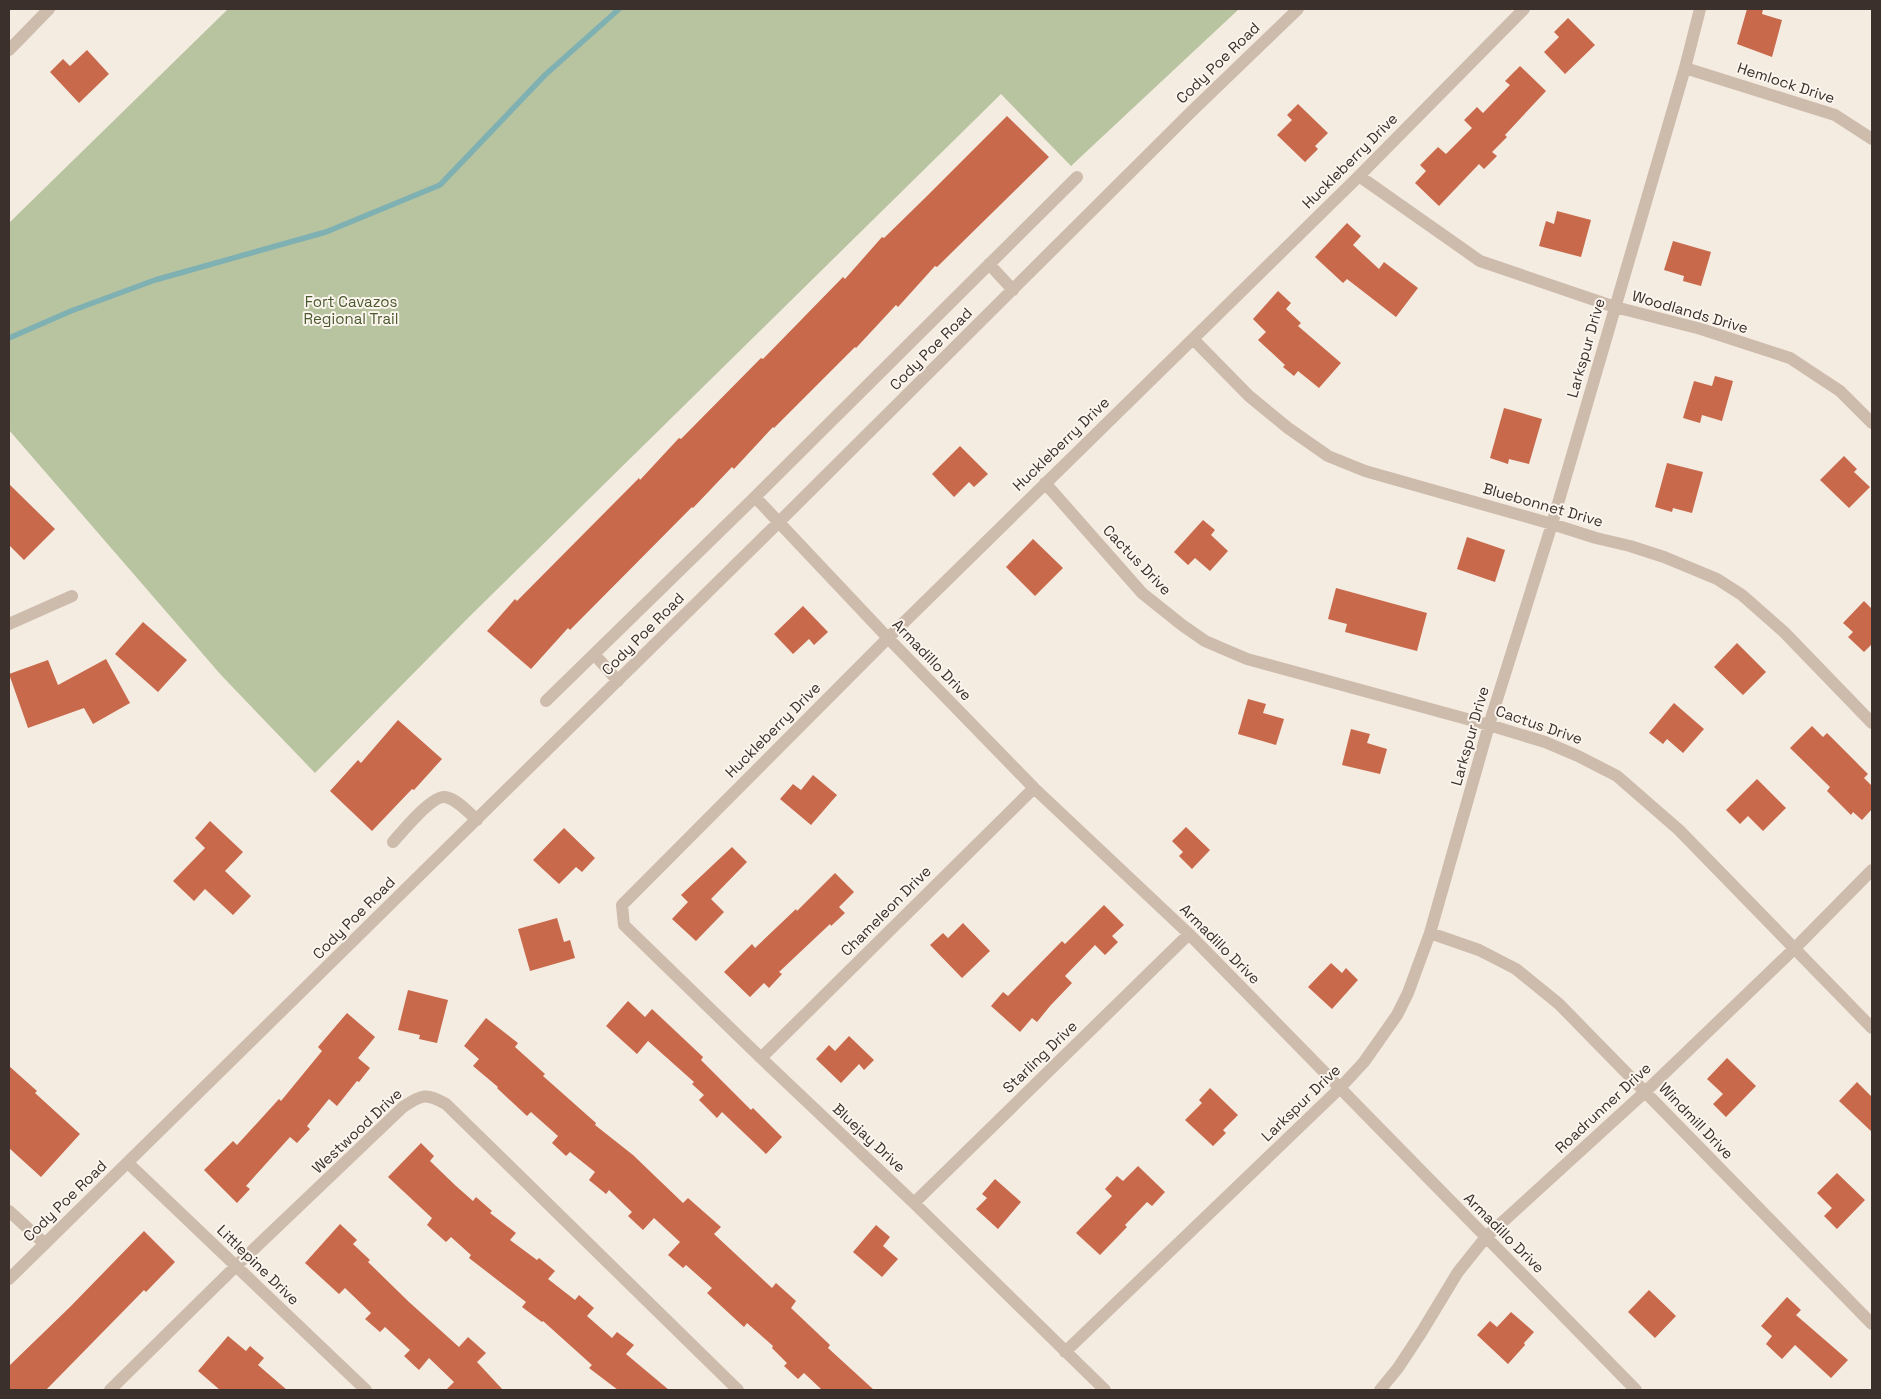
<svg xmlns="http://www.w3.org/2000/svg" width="1881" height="1399" viewBox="0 0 1881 1399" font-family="'Space Grotesk',sans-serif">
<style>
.green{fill:#b8c4a0}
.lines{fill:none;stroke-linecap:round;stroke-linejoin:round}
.stream{stroke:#7fb0b2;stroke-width:5.5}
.building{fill:#c8694b}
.minor{stroke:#cdbbac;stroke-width:12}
.labels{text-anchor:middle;stroke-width:4;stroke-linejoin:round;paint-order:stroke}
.street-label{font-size:15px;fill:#3b302b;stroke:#fbf5ee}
.park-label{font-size:15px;fill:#4a5a2e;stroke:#fbf5ee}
</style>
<rect width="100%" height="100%" fill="#f4ebe1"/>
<path class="green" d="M 228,9 L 1239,9 L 1071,166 L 1001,94 L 469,617 L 315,773 L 221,675 L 9,430 L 9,223 Z"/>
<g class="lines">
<path class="stream" d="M 9,338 L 71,311 L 155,280 L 326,232 L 440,185 L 545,75 L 619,9"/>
</g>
<path class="building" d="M 1747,9 L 1763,9 L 1762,14 L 1782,20 L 1772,57 L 1737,44 Z
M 1568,18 L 1595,45 L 1565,74 L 1544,52 L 1559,37 L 1554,32 Z
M 87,50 L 109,74 L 79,103 L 50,72 L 63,59 L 70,66 Z
M 1520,66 L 1546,91 L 1505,135 L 1507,137 L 1492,152 L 1497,156 L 1484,169 L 1479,164 L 1439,206 L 1415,183 L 1426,171 L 1420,165 L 1438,147 L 1446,154 L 1472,128 L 1464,120 L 1477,107 L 1483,113 L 1510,85 L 1505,81 Z
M 1298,104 L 1328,133 L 1315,146 L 1318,149 L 1305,162 L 1277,135 L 1292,120 L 1287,115 Z
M 1007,116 L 1049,157 L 937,267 L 935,266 L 898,307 L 896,305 L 856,348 L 855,347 L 774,428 L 773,427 L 734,469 L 732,467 L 693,508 L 692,507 L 570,630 L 568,628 L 531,669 L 487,631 L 515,599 L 517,601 L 639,478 L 640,480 L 679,438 L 681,439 L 761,358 L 763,359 L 843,277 L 845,279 L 882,237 L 884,238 L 926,197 Z
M 1557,211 L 1591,220 L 1581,257 L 1539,246 L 1546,221 L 1554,224 Z
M 1347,223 L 1361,236 L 1353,245 L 1379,269 L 1384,262 L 1418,288 L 1396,317 L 1347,279 L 1343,283 L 1315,257 Z
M 1673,241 L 1711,252 L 1701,286 L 1683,281 L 1684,276 L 1664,270 Z
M 1278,291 L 1291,303 L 1286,309 L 1301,323 L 1298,326 L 1341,363 L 1319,388 L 1298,371 L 1294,376 L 1283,367 L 1285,365 L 1258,340 L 1266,332 L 1253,319 Z
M 1715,376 L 1733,381 L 1722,421 L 1702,415 L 1700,423 L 1683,418 L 1694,381 L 1712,386 Z
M 1504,408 L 1542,419 L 1529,464 L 1509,459 L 1508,464 L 1490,458 Z
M 960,446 L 988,474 L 974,487 L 969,482 L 954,497 L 932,474 Z
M 1844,456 L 1857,469 L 1854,472 L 1870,487 L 1849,508 L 1820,480 Z
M 1667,463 L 1703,472 L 1692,513 L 1673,508 L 1672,512 L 1655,507 Z
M 9,484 L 55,529 L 24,560 L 9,545 Z
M 1203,520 L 1215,530 L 1211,535 L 1228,551 L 1210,571 L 1195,558 L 1188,565 L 1174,552 Z
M 1467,537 L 1505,550 L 1495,582 L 1457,569 Z
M 1033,539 L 1063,568 L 1035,596 L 1006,567 Z
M 1336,588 L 1427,613 L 1417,651 L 1345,632 L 1347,624 L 1328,619 Z
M 1864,601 L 1872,609 L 1872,644 L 1864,652 L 1848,637 L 1853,632 L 1843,623 Z
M 803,606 L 828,632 L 814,645 L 809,639 L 793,654 L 774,634 Z
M 143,622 L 187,660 L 158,692 L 115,654 Z
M 1737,643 L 1766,672 L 1743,695 L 1714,667 Z
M 106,659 L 130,703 L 93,724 L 84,708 L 28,728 L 9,674 L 48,660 L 58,685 Z
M 1248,699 L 1266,704 L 1263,713 L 1284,719 L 1276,745 L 1238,734 Z
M 1674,703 L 1704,729 L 1683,753 L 1667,739 L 1663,744 L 1649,733 Z
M 398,720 L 442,759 L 414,790 L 412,789 L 372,831 L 330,791 L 358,760 L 361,763 Z
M 1812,726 L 1823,737 L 1827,733 L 1868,774 L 1864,778 L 1872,786 L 1872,809 L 1862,820 L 1853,812 L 1851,815 L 1827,791 L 1830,787 L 1790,748 Z
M 1351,729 L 1370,734 L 1367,743 L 1387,749 L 1380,774 L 1342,765 Z
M 813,775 L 837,795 L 811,825 L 780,799 L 793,784 L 801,790 Z
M 1757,779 L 1786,808 L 1763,831 L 1748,816 L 1740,824 L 1726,810 Z
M 210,821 L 243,852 L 225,871 L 251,896 L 233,915 L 205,889 L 194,901 L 173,881 L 205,848 L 195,838 Z
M 1186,827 L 1210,850 L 1192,869 L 1179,856 L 1183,852 L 1172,841 Z
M 564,828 L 595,858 L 582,872 L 576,867 L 559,884 L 533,860 Z
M 732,847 L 747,862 L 711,899 L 724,912 L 696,941 L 672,919 L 688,902 L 681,895 Z
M 835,873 L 854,892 L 839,907 L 845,913 L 831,926 L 830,924 L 779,972 L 782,974 L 769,988 L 764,983 L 750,997 L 724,972 L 752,944 L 755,948 L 796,909 L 797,911 Z
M 1104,905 L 1124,925 L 1112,936 L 1118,942 L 1105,955 L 1095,945 L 1065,976 L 1072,983 L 1050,1006 L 1037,1022 L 1032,1018 L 1020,1032 L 991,1006 L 1003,992 L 1008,996 L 1062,941 L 1065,944 Z
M 557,918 L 564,942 L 570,940 L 575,958 L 530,971 L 518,929 Z
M 963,923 L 990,951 L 962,978 L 930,945 L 943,933 L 948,938 Z
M 1331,963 L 1342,973 L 1346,968 L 1358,980 L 1332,1009 L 1308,987 Z
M 408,990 L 448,1000 L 437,1043 L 419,1039 L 420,1035 L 398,1030 Z
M 628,1001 L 645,1017 L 652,1009 L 703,1057 L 701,1060 L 751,1110 L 753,1108 L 782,1137 L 766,1154 L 722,1112 L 717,1118 L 699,1100 L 704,1095 L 692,1084 L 694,1082 L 648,1041 L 637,1054 L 606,1026 Z
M 347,1013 L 375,1037 L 358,1058 L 370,1068 L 359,1082 L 357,1081 L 337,1106 L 329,1099 L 307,1126 L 310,1129 L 297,1143 L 290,1137 L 246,1186 L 250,1189 L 237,1203 L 204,1170 L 233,1141 L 237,1145 L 279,1099 L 281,1101 L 322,1051 L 318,1047 Z
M 486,1018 L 518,1043 L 515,1047 L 545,1074 L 543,1076 L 596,1123 L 595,1125 L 633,1155 L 683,1203 L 688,1198 L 721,1227 L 714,1234 L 772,1288 L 776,1283 L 796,1301 L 791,1308 L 830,1345 L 828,1348 L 874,1390 L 822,1390 L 804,1373 L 798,1379 L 784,1366 L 787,1363 L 772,1348 L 773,1346 L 747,1323 L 744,1327 L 707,1293 L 712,1288 L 686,1265 L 683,1268 L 668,1255 L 680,1242 L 654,1218 L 643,1230 L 628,1216 L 632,1212 L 609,1190 L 606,1194 L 589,1180 L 595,1172 L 570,1152 L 566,1156 L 552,1143 L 558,1136 L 531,1112 L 527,1116 L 497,1088 L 498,1087 L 473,1066 L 479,1059 L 464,1046 Z
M 849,1036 L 874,1060 L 864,1070 L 859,1064 L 841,1083 L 816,1059 L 829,1045 L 835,1051 Z
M 1727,1058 L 1756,1086 L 1726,1117 L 1713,1104 L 1723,1094 L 1707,1079 Z
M 9,1066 L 37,1091 L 35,1093 L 80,1134 L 41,1177 L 9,1148 Z
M 1857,1082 L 1872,1097 L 1872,1132 L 1839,1101 Z
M 1210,1088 L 1238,1115 L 1223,1130 L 1226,1133 L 1213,1146 L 1185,1120 L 1202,1103 L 1199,1100 Z
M 421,1143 L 434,1156 L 430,1161 L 456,1186 L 473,1201 L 476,1197 L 492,1211 L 490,1213 L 516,1233 L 510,1240 L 537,1260 L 539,1258 L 555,1271 L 548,1279 L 575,1300 L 579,1295 L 594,1308 L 587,1316 L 612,1338 L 617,1332 L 634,1345 L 626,1354 L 669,1390 L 618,1390 L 589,1368 L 592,1365 L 543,1321 L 542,1322 L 522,1307 L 526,1302 L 469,1258 L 471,1255 L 451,1237 L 446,1242 L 427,1225 L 432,1218 L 388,1177 Z
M 1138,1166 L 1165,1192 L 1152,1206 L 1147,1202 L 1125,1225 L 1127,1227 L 1100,1255 L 1076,1233 L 1112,1196 L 1105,1189 L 1117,1176 L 1123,1181 Z
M 1837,1173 L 1865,1200 L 1837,1229 L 1824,1216 L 1832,1208 L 1817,1193 Z
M 995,1179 L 1021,1202 L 998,1229 L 976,1209 L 987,1198 L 982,1194 Z
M 340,1224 L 357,1240 L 353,1244 L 370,1260 L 368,1262 L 409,1302 L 459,1347 L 468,1337 L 486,1353 L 477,1362 L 503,1390 L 446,1390 L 454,1382 L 429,1358 L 419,1370 L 404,1356 L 410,1350 L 385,1327 L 380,1332 L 365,1319 L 371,1313 L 345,1288 L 339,1294 L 305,1263 Z
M 876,1225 L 890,1237 L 883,1246 L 898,1259 L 882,1277 L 853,1252 Z
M 144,1231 L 175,1262 L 146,1292 L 144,1290 L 46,1390 L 9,1390 L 9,1366 L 70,1307 Z
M 1649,1290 L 1676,1316 L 1655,1338 L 1628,1312 Z
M 1787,1297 L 1801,1310 L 1796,1315 L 1848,1360 L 1831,1378 L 1795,1345 L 1782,1359 L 1766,1344 L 1772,1336 L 1761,1326 Z
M 1511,1312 L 1534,1332 L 1524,1343 L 1525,1345 L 1508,1364 L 1477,1335 L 1490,1321 L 1497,1327 Z
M 228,1336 L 246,1351 L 250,1346 L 264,1358 L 258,1365 L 287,1390 L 220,1390 L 198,1371 Z"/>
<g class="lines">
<path class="minor" d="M 9,50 L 49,9
M 1685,68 L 1835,115 L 1872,139
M 1359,176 L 1480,261 L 1615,307 L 1701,329 L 1790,358 L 1840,391 L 1872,423
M 1077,177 L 755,497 L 888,638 L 1034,788 L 1189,934 L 1636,1390
M 989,264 L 1013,290
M 1193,339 L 1249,396 L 1288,428 L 1328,456 L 1365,471 L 1552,524 L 1596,538 L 1630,546 L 1664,557 L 1717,579 L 1742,595 L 1784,632 L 1872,723
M 1045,483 L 1142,593 L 1182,625 L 1205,641 L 1247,659 L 1489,725 L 1545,742 L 1578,756 L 1617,776 L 1679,830 L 1872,1028
M 9,624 L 72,596
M 594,654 L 618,681
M 546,701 L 755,497
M 393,842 C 402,832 432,795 445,797 C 457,799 468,812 477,820
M 1430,933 L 1479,950 L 1516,969 L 1559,1004 L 1872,1324
M 761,1058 L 1034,788
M 128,1163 L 366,1390
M 914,1203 L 1189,934
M 9,1211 L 45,1244
M 9,1279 L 779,522 L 1191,112 L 1298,9
M 1065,1352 L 1339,1089 L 1364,1062 L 1397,1015 L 1408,993 L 1430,933 L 1489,725 L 1552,524 L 1685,68 L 1700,9
M 110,1390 L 236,1266 L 403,1107 C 422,1094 427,1093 446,1104 L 738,1390
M 1105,1390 L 914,1203 L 761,1058 L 624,925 L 622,905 L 888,638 L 1359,176 L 1524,9
M 1380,1390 L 1398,1368 L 1421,1333 L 1458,1272 L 1486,1237 L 1645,1092 L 1794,949 L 1872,870"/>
</g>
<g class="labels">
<g class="street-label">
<text transform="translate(1218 63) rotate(-44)" y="5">Cody Poe Road</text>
<text transform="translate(1786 83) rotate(18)" y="5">Hemlock Drive</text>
<text transform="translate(1350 161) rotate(-45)" y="5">Huckleberry Drive</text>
<text transform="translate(1690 312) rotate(16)" y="5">Woodlands Drive</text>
<text transform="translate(1586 348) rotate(-74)" y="5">Larkspur Drive</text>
<text transform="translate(931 349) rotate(-45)" y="5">Cody Poe Road</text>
<text transform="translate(1061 444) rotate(-44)" y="5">Huckleberry Drive</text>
<text transform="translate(1543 505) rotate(16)" y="5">Bluebonnet Drive</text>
<text transform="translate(1137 560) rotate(46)" y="5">Cactus Drive</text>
<text transform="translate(643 634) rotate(-45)" y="5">Cody Poe Road</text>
<text transform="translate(932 660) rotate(46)" y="5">Armadillo Drive</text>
<text transform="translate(1539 725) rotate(19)" y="5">Cactus Drive</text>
<text transform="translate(773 730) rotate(-45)" y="5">Huckleberry Drive</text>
<text transform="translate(1470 736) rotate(-74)" y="5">Larkspur Drive</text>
<text transform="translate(886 911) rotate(-45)" y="5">Chameleon Drive</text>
<text transform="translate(354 918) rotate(-45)" y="5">Cody Poe Road</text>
<text transform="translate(1220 944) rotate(45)" y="5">Armadillo Drive</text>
<text transform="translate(1040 1057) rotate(-44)" y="5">Starling Drive</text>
<text transform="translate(1301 1103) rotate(-44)" y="5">Larkspur Drive</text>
<text transform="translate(1603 1108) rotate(-43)" y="5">Roadrunner Drive</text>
<text transform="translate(1696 1121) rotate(46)" y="5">Windmill Drive</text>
<text transform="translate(357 1131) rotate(-43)" y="5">Westwood Drive</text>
<text transform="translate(869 1138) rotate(43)" y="5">Bluejay Drive</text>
<text transform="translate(65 1201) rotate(-44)" y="5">Cody Poe Road</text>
<text transform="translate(1504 1233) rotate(45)" y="5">Armadillo Drive</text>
<text transform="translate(258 1265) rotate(44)" y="5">Littlepine Drive</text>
</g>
<g class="park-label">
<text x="351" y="307">Fort Cavazos<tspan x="351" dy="17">Regional Trail</tspan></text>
</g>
</g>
<rect width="1881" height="1399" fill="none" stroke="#3b302b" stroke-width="20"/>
</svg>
